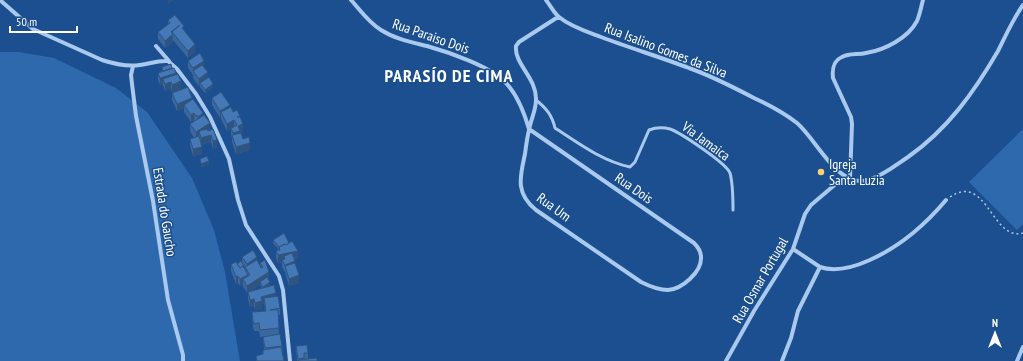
<svg xmlns="http://www.w3.org/2000/svg" width="1023" height="361" viewBox="0 0 1023 361" font-family="'PT Sans Narrow',sans-serif">
<style>
.grass{fill:#2e69ad}
.lines{fill:none;stroke-linecap:round;stroke-linejoin:round}
.path{stroke:#a9c9ee;stroke-width:1.5;stroke-dasharray:2 3;stroke-linecap:butt}
.lane{stroke:#a9c9ee;stroke-width:3}
.street{stroke:#a9c9ee;stroke-width:4}
.wall{fill:#3a679d;fill-rule:evenodd}
.shaded-wall{fill:#305480}
.building{fill:#4478b7;stroke:#305480}
.poi-dot{fill:#ffd166;stroke:#1b4f8f;stroke-width:1.5}
.labels{text-anchor:middle;stroke-width:3;stroke-linejoin:round;paint-order:stroke}
.street-label{font-size:14px;fill:#fff;stroke:#1b4f8f}
.poi-label{font-size:14px;fill:#fff;stroke:#1b4f8f;text-anchor:start}
.district-label{font-size:18px;font-weight:bold;letter-spacing:1px;fill:#fff;stroke:#1b4f8f}
</style>
<rect width="100%" height="100%" fill="#1b4f8f"/>
<path class="grass" d="M 0,52 L 19,52 L 54,58 L 116,88 L 147,112 L 192,178 L 214,230 L 225,272 L 240,361 L 0,361 Z
M 1023,129 L 1023,224 L 1017,230 L 969,182 Z"/>
<g class="lines">
<path class="path" d="M 950,197 C 987,172 992,242 1023,233"/>
<path class="lane" d="M 536,100 C 546,108 552,115 555,128 C 578,143 602,161 630,167 L 635,162 L 649,130 C 657,127 662,127 670,129 C 681,133 726,163 730,173 C 733,184 733,198 733,210"/>
<path class="street" d="M 0,0 L 33,29 L 102,60 C 114,64 127,67 140,65 C 150,64 157,60 168,61 L 177,69 L 196,94 L 210,117 L 229,159 L 238,200 L 246,225 L 279,276 L 283,290 L 290,361
M 351,0 C 360,10 369,23 381,30 C 395,39 411,42 427,46 C 448,52 489,66 504,81 C 517,93 524,112 529,129 L 694,243 C 698,247 701,251 701,257 C 702,272 682,289 668,290 C 658,290 649,286 641,282 L 536,210 C 515,193 520,177 525,154 C 526,146 527,138 529,130 C 531,119 536,110 536,100 C 537,78 514,64 516,46 L 519,42 L 558,17
M 546,0 C 550,5 554,13 559,17 C 571,27 588,32 601,37 C 630,48 660,57 689,68 C 712,76 733,87 754,98 C 769,105 784,113 797,123 C 817,140 838,189 868,180 C 883,176 896,165 908,157 C 948,129 974,92 998,51 C 1006,35 1013,19 1023,5
M 156,46 L 169,61
M 133,66 L 131,75 L 132,84 L 136,116 L 153,201 L 168,300 L 183,355 L 183,361
M 850,179 L 852,124 L 851,117 L 833,78 C 832,69 833,61 842,57 C 849,53 858,55 866,53 C 885,50 908,38 917,21 C 920,14 921,7 923,0
M 820,267 C 848,277 891,251 913,233 C 925,223 936,212 946,200
M 726,361 L 754,311 L 793,249 L 805,214 L 811,205 L 844,177
M 782,361 L 791,338 L 798,311 L 820,267 L 793,249
M 1017,361 L 1023,347"/>
</g>
<path class="wall" d="M 168,20 L 184,30 L 195,51 L 188,58 L 173,40 L 173,42 L 165,48 L 158,39 L 158,32 L 168,25 Z
M 188,61 L 204,68 L 208,78 L 213,87 L 205,93 L 200,87 L 200,85 L 199,86 L 193,78 L 193,75 L 188,68 Z
M 162,67 L 172,68 L 176,74 L 181,89 L 172,92 L 171,89 L 165,91 L 163,85 L 160,85 L 158,80 L 158,73 L 162,71 Z
M 172,93 L 192,99 L 203,115 L 217,147 L 213,149 L 211,142 L 201,145 L 202,154 L 193,156 L 190,146 L 190,139 L 194,138 L 190,131 L 190,124 L 194,121 L 194,120 L 191,122 L 184,112 L 184,108 L 177,111 L 172,100 Z
M 212,98 L 230,108 L 233,112 L 240,117 L 243,131 L 240,133 L 250,150 L 236,154 L 232,142 L 232,138 L 231,135 L 231,129 L 227,131 L 221,119 L 221,117 L 220,118 L 212,105 Z
M 273,240 L 289,243 L 298,258 L 294,259 L 299,283 L 289,286 L 285,272 L 282,267 L 282,262 L 278,263 L 276,258 L 276,251 L 279,250 L 273,243 Z
M 242,257 L 257,261 L 260,267 L 260,263 L 269,279 L 270,285 L 276,297 L 280,308 L 280,315 L 278,315 L 279,334 L 282,346 L 284,361 L 256,361 L 256,356 L 263,355 L 263,350 L 264,350 L 263,337 L 269,336 L 260,337 L 259,331 L 254,331 L 254,329 L 253,329 L 252,312 L 265,311 L 264,303 L 262,304 L 262,308 L 255,310 L 254,306 L 250,307 L 248,299 L 248,292 L 247,293 L 243,286 L 243,284 L 240,286 L 238,283 L 236,284 L 231,271 L 231,264 L 242,263 ZM 260,285 L 262,288 L 250,291 Z
M 296,346 L 308,353 L 308,359 L 317,361 L 297,361 Z"/>
<path class="shaded-wall" d="M 168,0 L 174,0 L 168,4 Z
M 180,25 L 172,32 L 173,42 L 165,48 L 165,41 L 171,32 Z
M 195,44 L 195,51 L 188,58 L 188,51 Z
M 204,61 L 204,68 L 193,71 L 193,75 L 193,68 Z
M 208,72 L 208,80 L 200,83 L 200,85 L 199,86 L 199,79 Z
M 176,73 L 176,80 L 163,79 L 163,85 L 160,85 L 160,78 Z
M 181,81 L 181,89 L 172,92 L 172,85 Z
M 171,82 L 171,89 L 165,91 L 165,84 Z
M 213,84 L 213,87 L 205,93 L 205,90 Z
M 192,98 L 192,106 L 184,105 L 184,108 L 177,111 L 177,104 Z
M 230,105 L 230,112 L 221,112 L 221,117 L 220,118 L 220,111 Z
M 194,113 L 194,120 L 191,122 L 191,115 Z
M 203,113 L 203,120 L 198,124 L 198,117 Z
M 234,120 L 234,128 L 231,128 L 231,129 L 227,131 L 227,124 Z
M 210,123 L 210,130 L 201,136 L 199,131 L 199,137 L 196,139 L 196,132 Z
M 243,124 L 243,131 L 240,133 L 233,139 L 233,133 L 238,126 Z
M 211,135 L 211,142 L 201,145 L 201,138 Z
M 217,140 L 217,147 L 213,149 L 213,141 Z
M 250,143 L 250,150 L 236,154 L 236,147 Z
M 202,147 L 202,154 L 193,156 L 193,149 Z
M 209,161 L 209,165 L 201,168 L 201,164 Z
M 298,251 L 298,258 L 285,261 L 284,256 L 284,261 L 282,260 L 282,262 L 278,263 L 278,255 Z
M 257,257 L 257,264 L 247,270 L 247,264 Z
M 295,261 L 295,268 L 285,266 L 285,272 L 285,265 Z
M 269,272 L 269,279 L 261,284 L 260,282 L 260,285 L 247,293 L 247,286 Z
M 248,275 L 248,282 L 243,279 L 243,284 L 240,286 L 240,279 Z
M 299,275 L 299,283 L 289,286 L 289,279 Z
M 238,276 L 238,283 L 236,284 L 236,277 Z
M 270,282 L 270,286 L 263,290 L 263,287 Z
M 276,293 L 276,300 L 264,298 L 264,303 L 262,304 L 262,308 L 255,310 L 255,303 L 261,297 Z
M 254,299 L 254,306 L 250,307 L 250,300 Z"/>
<path class="building" d="M 175,15 L 184,26 L 182,28 L 195,44 L 188,51 L 172,32 L 180,25 L 171,32 L 173,34 L 165,41 L 158,32 L 170,23 L 168,20 Z
M 200,53 L 204,61 L 193,68 L 188,61 Z
M 171,64 L 172,68 L 163,71 L 162,67 Z
M 202,65 L 208,72 L 199,79 L 193,71 Z
M 174,68 L 176,73 L 160,78 L 158,73 Z
M 178,74 L 181,81 L 172,85 L 171,82 L 165,84 L 163,79 Z
M 209,77 L 213,84 L 205,90 L 200,83 Z
M 188,87 L 192,98 L 177,104 L 172,93 Z
M 221,92 L 230,105 L 220,111 L 212,98 Z
M 193,99 L 203,113 L 198,117 L 197,115 L 196,116 L 194,113 L 191,115 L 184,105 Z
M 231,107 L 233,112 L 237,110 L 240,116 L 237,117 L 240,117 L 243,124 L 238,126 L 240,131 L 233,133 L 231,128 L 237,125 L 234,120 L 227,124 L 221,112 Z
M 204,115 L 210,123 L 196,132 L 190,124 Z
M 207,129 L 208,131 L 213,129 L 217,140 L 213,141 L 211,135 L 201,138 L 199,131 Z
M 241,133 L 243,139 L 249,137 L 250,143 L 236,147 L 232,135 Z
M 199,136 L 202,147 L 193,149 L 190,139 Z
M 207,156 L 209,161 L 201,164 L 200,159 Z
M 284,233 L 289,243 L 286,245 L 285,244 L 279,247 L 273,240 Z
M 292,241 L 298,251 L 278,255 L 276,251 L 280,250 L 279,247 L 285,244 L 286,245 Z
M 253,250 L 257,257 L 247,264 L 242,257 Z
M 292,253 L 295,261 L 285,265 L 282,260 L 285,259 L 284,256 Z
M 257,260 L 261,268 L 263,267 L 260,263 L 265,260 L 269,272 L 247,286 L 243,279 L 250,275 L 245,267 Z
M 241,261 L 245,268 L 244,268 L 243,266 L 240,268 L 237,264 Z
M 236,262 L 240,268 L 243,266 L 248,275 L 240,279 L 238,276 L 236,277 L 231,264 Z
M 295,263 L 299,275 L 289,279 L 285,266 Z
M 267,277 L 270,282 L 263,287 L 260,282 Z
M 274,285 L 276,293 L 261,297 L 262,301 L 255,303 L 254,299 L 250,300 L 248,292 Z
M 278,296 L 280,308 L 270,310 L 278,310 L 279,328 L 260,330 L 259,323 L 254,324 L 254,322 L 253,322 L 252,312 L 266,311 L 264,298 Z
M 280,334 L 282,346 L 265,348 L 263,337 Z
M 307,345 L 308,353 L 304,353 L 304,358 L 298,359 L 296,346 Z
M 281,347 L 284,361 L 257,361 L 256,356 L 263,354 L 263,350 Z
M 317,358 L 317,361 L 298,361 L 298,360 Z"/>
<circle class="poi-dot" cx="821" cy="172" r="4"/>
<g class="labels">
<g class="street-label">
<text transform="translate(431 36) rotate(19)" y="5">Rua Paraiso Dois</text>
<text transform="translate(666 50) rotate(21)" y="5">Rua Isalino Gomes da Silva</text>
<text transform="translate(706 141) rotate(36)" y="5">Via Jamaica</text>
<text transform="translate(634 188) rotate(35)" y="5">Rua Dois</text>
<text transform="translate(554 207) rotate(36)" y="5">Rua Um</text>
<text transform="translate(165 212) rotate(81)" y="5">Estrada do Gaucho</text>
<text transform="translate(760 280) rotate(-60)" y="5">Rua Osmar Portugal</text>
</g>
<g class="poi-label">
<text x="829" y="169">Igreja<tspan x="829" dy="16">Santa Luzia</tspan></text>
</g>
<g class="district-label">
<text x="449" y="82">PARASÍO DE CIMA</text>
</g>
</g>
<g transform="translate(995 333)" stroke="#1b4f8f" stroke-width="3" paint-order="stroke">
<path d="M0-3L7 15L0 10L-7 15Z" fill="#ffffff"/>
<text y="-6" font-size="11" font-weight="bold" text-anchor="middle" fill="#ffffff">N</text>
</g>
<path d="M10 26v6h67v-6" fill="none" stroke="#ffffff" stroke-width="2"/>
<text x="16" y="26" font-size="12" fill="#ffffff" stroke="#1b4f8f" stroke-width="3" paint-order="stroke">50 m</text>
</svg>
